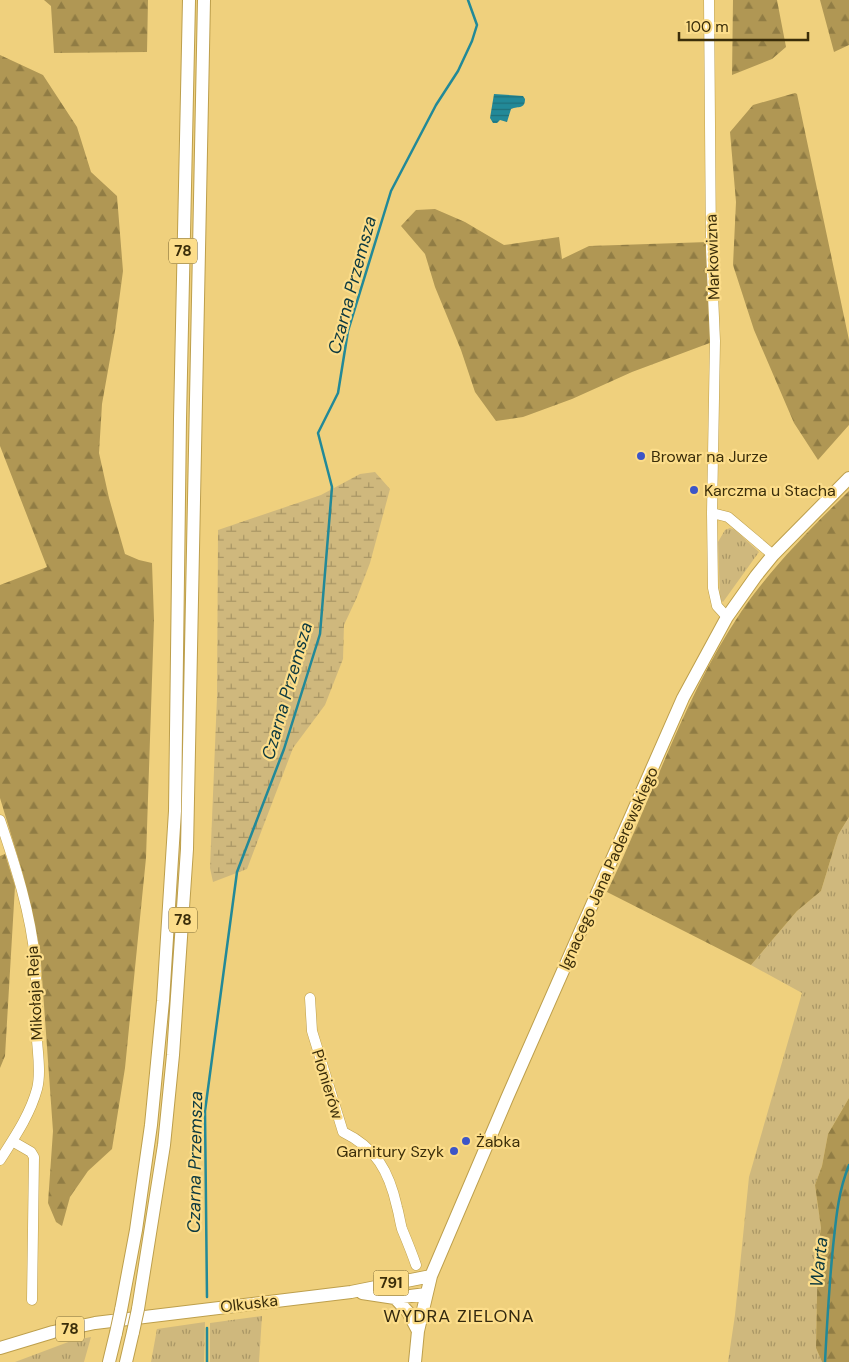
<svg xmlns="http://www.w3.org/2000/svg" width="849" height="1362" viewBox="0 0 849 1362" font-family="'DM Sans',sans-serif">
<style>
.grass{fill:url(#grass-tufts)}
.forest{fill:url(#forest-firs)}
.wetland{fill:url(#wetland-marsh)}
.water{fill:url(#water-rules)}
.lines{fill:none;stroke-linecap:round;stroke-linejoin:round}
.stream{stroke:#228998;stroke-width:2.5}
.minor-casing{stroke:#bd9f4c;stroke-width:11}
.major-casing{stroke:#bd9f4c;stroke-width:14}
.minor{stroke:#fff;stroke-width:10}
.major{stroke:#fff;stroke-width:12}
.major-bridge-casing{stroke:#bd9f4c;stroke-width:14;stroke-linecap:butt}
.major-bridge{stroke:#fff;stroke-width:12}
.poi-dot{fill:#3c55c7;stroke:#fcdd8a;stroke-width:2}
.labels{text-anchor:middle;stroke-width:4.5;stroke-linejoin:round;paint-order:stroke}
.shield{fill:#fcdd8a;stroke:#756230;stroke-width:1}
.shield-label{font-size:15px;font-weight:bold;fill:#3b2e0a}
.street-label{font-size:16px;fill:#3b2e0a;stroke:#fcdd8a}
.poi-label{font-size:16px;fill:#3b2e0a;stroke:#fcdd8a;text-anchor:start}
.water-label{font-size:18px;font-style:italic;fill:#0c3940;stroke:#fcdd8a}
.neighbourhood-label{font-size:18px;letter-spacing:1px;fill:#33290f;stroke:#fcdd8a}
</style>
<defs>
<pattern id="grass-tufts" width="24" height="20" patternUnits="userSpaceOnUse" patternTransform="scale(1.25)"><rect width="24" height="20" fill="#cfb87d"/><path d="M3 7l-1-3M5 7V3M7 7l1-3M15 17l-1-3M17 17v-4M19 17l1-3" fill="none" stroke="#a99665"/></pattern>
<pattern id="forest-firs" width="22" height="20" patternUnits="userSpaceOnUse" patternTransform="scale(1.25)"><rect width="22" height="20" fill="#b09754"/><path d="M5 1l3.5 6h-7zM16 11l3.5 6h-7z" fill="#907c44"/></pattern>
<pattern id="wetland-marsh" width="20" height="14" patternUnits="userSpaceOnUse" patternTransform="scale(1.25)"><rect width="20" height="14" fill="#cfb87d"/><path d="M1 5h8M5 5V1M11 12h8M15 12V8" fill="none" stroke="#a99665"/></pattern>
<pattern id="water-rules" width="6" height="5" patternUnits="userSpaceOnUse" patternTransform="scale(1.25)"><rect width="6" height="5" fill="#228998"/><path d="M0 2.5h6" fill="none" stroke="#1f707a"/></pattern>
</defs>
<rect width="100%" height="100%" fill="#efd07d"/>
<path class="grass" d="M 730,528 L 735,530 L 759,552 L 723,602 L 720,599 L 718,542 L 725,530 Z
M 849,817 L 849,1098 L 828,1134 L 822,1166 L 815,1185 L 821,1228 L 818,1246 L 816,1348 L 822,1362 L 728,1362 L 735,1315 L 749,1177 L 802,993 L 751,965 L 797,911 L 821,891 L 838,835 Z
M 262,1316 L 259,1362 L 210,1362 L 210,1323 Z
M 205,1322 L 204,1362 L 151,1362 L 157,1329 Z
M 91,1337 L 84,1362 L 15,1362 L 71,1341 Z"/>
<path class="forest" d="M 44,0 L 148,0 L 147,52 L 54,53 L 51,6 Z
M 733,0 L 777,0 L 786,47 L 772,59 L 732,75 Z
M 820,0 L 849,0 L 849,45 L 834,52 Z
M 0,55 L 43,75 L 77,127 L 91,172 L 117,196 L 123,271 L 115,331 L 102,404 L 99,453 L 109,498 L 125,554 L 139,560 L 152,563 L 154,620 L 146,858 L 125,1068 L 112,1149 L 88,1171 L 70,1197 L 62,1226 L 56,1222 L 48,1203 L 53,1131 L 40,949 L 23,874 L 0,798 L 0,585 L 47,567 L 0,446 Z
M 795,93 L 797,94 L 849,340 L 849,425 L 818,460 L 794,423 L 754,330 L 733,265 L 736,202 L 730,132 L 753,105 Z
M 435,209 L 465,222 L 504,245 L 559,237 L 562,259 L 589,246 L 708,242 L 715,341 L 632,372 L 572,399 L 523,417 L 496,421 L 475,392 L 461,350 L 435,287 L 425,254 L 401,226 L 416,210 Z
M 849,491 L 849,817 L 838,835 L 821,891 L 797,911 L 751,965 L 607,892 C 652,799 683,698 741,612 C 772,567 810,529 849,491 Z
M 5,854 L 15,886 L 5,1056 L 0,1068 L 0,856 Z
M 849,1098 L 849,1362 L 822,1362 L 816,1348 L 818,1246 L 821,1228 L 815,1185 L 822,1166 L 828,1134 Z"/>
<path class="wetland" d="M 375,472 L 390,489 L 370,563 L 357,597 L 344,625 L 343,659 L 325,705 L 293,748 L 247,869 L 213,882 L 210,868 L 217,697 L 218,530 L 321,495 L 360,474 Z"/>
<path class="water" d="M 494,94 L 523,96 L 525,99 C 525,109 519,106 511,109 L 507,122 L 500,120 L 497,123 L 493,123 L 490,118 Z"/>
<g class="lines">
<path class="stream" d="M 207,1297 L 205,1111 L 237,872 L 284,749 L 320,634 L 332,487 L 318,433 L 338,393 L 348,331 L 391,191 L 436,105 L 458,71 L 472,41 L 477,25 L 468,0
M 207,1328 L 207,1362
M 825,1362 C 827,1324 829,1286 833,1247 C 836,1219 838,1192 849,1165"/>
<defs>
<path id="minor" d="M 709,0 L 711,249 L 715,341 L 712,513 L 713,588 L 717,606 L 727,617
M 712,513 L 728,517 L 773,555
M 0,820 C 15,864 31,914 35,960 C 37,987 37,1013 37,1040 C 38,1055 41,1074 37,1089 C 30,1115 14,1138 0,1160
M 310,998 L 312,1031 L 343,1132 C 376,1148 389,1171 397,1207 C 399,1214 400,1222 402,1229 C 407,1241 412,1253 416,1265
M 12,1141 L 31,1152 L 34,1157 L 32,1300"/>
<path id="major" d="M 362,1293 L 395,1298 L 426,1294
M 395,1298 L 408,1312 L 418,1331
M 138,1309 L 164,1145 L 173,1055 L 187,849 L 204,0
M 121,1310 L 136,1230 L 151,1125 L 163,1001 L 175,811 L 180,419 L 189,0
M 0,1348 L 53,1332 L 95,1323 L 351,1292 L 431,1276
M 109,1362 L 116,1333
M 126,1362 L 133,1332
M 415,1362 L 418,1331 L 431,1276 L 507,1098 L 683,698 L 727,617 L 756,576 L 773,555 L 849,478"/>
</defs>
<use href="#minor" class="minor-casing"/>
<use href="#major" class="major-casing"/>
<use href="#minor" class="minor"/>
<use href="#major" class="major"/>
<defs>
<path id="major-bridge" d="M 133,1332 L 138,1309
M 116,1333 L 121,1310"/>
</defs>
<use href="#major-bridge" class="major-bridge-casing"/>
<use href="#major-bridge" class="major-bridge"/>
</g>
<g class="poi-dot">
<circle cx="641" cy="456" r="5"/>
<circle cx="694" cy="490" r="5"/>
<circle cx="466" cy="1141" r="5"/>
<circle cx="454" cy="1151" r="5"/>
</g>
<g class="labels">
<g class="shield">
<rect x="169" y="238.5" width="28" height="25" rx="4"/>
<rect x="169" y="907.5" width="28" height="25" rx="4"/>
<rect x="373.5" y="1270.5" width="35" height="25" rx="4"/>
<rect x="56" y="1316.5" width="28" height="25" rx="4"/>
</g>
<g class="shield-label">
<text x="183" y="256">78</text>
<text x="183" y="925">78</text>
<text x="391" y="1288">791</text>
<text x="70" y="1334">78</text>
</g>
<g class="street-label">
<text transform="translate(712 257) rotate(-92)" y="6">Markowizna</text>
<text transform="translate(608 868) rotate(-66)" y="6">Ignacego Jana Paderewskiego</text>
<text transform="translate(34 993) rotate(-93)" y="6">Mikołaja Reja</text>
<text transform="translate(328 1084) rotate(73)" y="6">Pionierów</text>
<text transform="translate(249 1303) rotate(-7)" y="6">Olkuska</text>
</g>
<g class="poi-label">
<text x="651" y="462">Browar na Jurze</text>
<text x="704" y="496">Karczma u Stacha</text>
<text x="476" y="1147">Żabka</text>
<text x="444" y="1157" text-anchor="end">Garnitury Szyk</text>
</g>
<g class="water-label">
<text transform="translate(352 285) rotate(-75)" y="6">Czarna Przemsza</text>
<text transform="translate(287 691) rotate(-74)" y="6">Czarna Przemsza</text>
<text transform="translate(195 1162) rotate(-89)" y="6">Czarna Przemsza</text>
<text transform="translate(819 1262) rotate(-84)" y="6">Warta</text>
</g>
<g class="neighbourhood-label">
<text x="459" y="1322">WYDRA ZIELONA</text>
</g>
</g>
<path d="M679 32v8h129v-8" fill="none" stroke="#3b2e0a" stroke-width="2.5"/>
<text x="686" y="32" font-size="15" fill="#3b2e0a" stroke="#fcdd8a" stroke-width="4" paint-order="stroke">100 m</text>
</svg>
